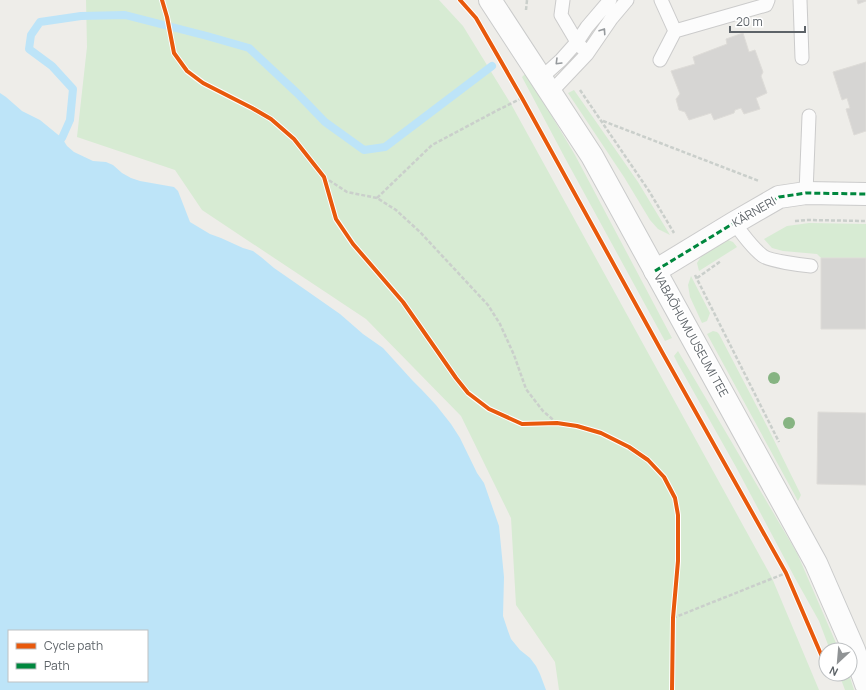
<svg xmlns="http://www.w3.org/2000/svg" width="866" height="690" viewBox="0 0 866 690" font-family="Manrope,sans-serif">
<style>
.green{fill:#d7ebd3}
.water{fill:#bde4f8;fill-rule:evenodd}
.lines{fill:none;stroke-linecap:round;stroke-linejoin:round}
.stream{stroke:#bde4f8;stroke-width:8}
.building{fill:#d6d5d3;stroke:#dedcd8}
.lane-casing{stroke:#cbcbcb;stroke-width:15}
.street-casing{stroke:#cbcbcb;stroke-width:24}
.secondary-casing{stroke:#cacbcb;stroke-width:24}
.path{stroke:#cacfcb;stroke-width:2.5;stroke-dasharray:4 2;stroke-linecap:butt}
.lane{stroke:#fcfcfc;stroke-width:13}
.street{stroke:#fcfcfc;stroke-width:22}
.secondary{stroke:#fcfcfc;stroke-width:22}
.quiet{stroke:#00873e;stroke-width:3;stroke-dasharray:6 3;stroke-linecap:butt}
.cycleway-casing{stroke:#fff;stroke-width:6}
.cycleway{stroke:#e8590c;stroke-width:4}
.tree{fill:#86b482}
.oneway{stroke:#95999c}
.labels{text-anchor:middle;stroke-width:4;stroke-linejoin:round;paint-order:stroke}
.street-label{font-size:12px;fill:#5d6368;stroke:#fff}
</style>
<rect width="100%" height="100%" fill="#eeede9"/>
<path class="green" d="M 86,0 L 439,0 L 463,26 L 511,104 L 772,578 L 819,690 L 559,690 L 555,662 L 516,605 L 511,518 L 461,416 L 366,319 L 202,210 L 175,170 L 77,137 L 87,47 Z
M 525,74 L 550,113 L 575,155 L 672,338 L 665,341 L 565,158 L 522,77 Z
M 574,90 L 638,182 L 670,235 L 658,229 L 650,220 L 624,177 L 568,93 Z
M 809,223 L 866,224 L 866,258 L 821,258 L 817,254 L 783,251 L 772,248 L 764,239 L 787,226 Z
M 728,240 L 733,242 L 737,247 L 699,271 L 697,263 L 702,255 Z
M 691,276 L 710,313 L 707,321 L 702,323 L 690,297 L 688,285 Z
M 713,331 L 717,332 L 719,334 L 768,428 L 801,495 L 798,501 L 707,334 Z
M 678,351 L 797,553 L 839,650 L 830,650 L 819,621 L 795,578 L 736,467 L 678,364 L 674,356 Z
M 839,674 L 849,674 L 854,690 L 845,690 Z"/>
<path class="water" d="M 0,93 L 6,97 L 22,111 L 40,120 L 62,138 L 67,146 L 74,152 L 93,161 L 106,162 L 113,165 L 122,173 L 131,178 L 140,181 L 174,187 L 178,191 L 190,222 L 210,234 L 221,238 L 243,248 L 253,251 L 261,257 L 274,268 L 310,293 L 340,314 L 363,334 L 383,348 L 412,380 L 421,389 L 436,405 L 451,424 L 460,438 L 477,473 L 484,483 L 499,526 L 504,577 L 503,616 L 508,631 L 511,639 L 520,650 L 530,658 L 536,666 L 540,674 L 546,690 L 0,690 ZM 9,631 L 147,631 L 147,681 L 9,681 Z"/>
<g class="lines">
<path class="stream" d="M 62,138 L 70,120 L 73,89 L 52,66 L 29,49 L 31,35 L 40,22 L 81,16 L 125,15 L 207,36 L 249,48 L 297,93 L 325,122 L 364,150 L 385,147 L 492,66"/>
</g>
<path class="building" d="M 857,0 L 866,0 L 866,1 L 858,4 Z
M 743,33 L 749,52 L 755,50 L 763,72 L 761,76 L 767,93 L 756,98 L 760,109 L 744,114 L 741,108 L 735,110 L 734,113 L 714,120 L 711,113 L 689,120 L 685,112 L 679,110 L 676,99 L 680,94 L 671,71 L 695,64 L 693,57 L 727,44 L 726,39 Z
M 866,62 L 866,131 L 854,135 L 846,109 L 850,108 L 847,98 L 842,100 L 833,72 Z
M 821,258 L 866,258 L 866,329 L 821,329 Z
M 818,412 L 866,413 L 866,485 L 817,484 Z"/>
<g class="lines">
<defs>
<path id="lane" d="M 563,0 L 561,15 L 577,42 L 582,48
M 661,0 L 675,31
M 800,0 L 802,58
M 660,60 L 675,31 L 766,5 L 768,0
M 541,78 L 561,60 L 577,42 L 587,27 L 610,0
M 551,92 L 587,54 L 611,19 L 627,0
M 806,193 L 809,116
M 734,223 C 743,234 751,247 763,256 C 770,261 801,265 811,266"/>
<path id="street" d="M 655,271 L 734,223 L 779,197 L 806,193 L 866,194"/>
<path id="secondary" d="M 490,0 L 592,156 L 816,563 L 854,650 L 866,684"/>
</defs>
<use href="#lane" class="lane-casing"/>
<use href="#street" class="street-casing"/>
<use href="#secondary" class="secondary-casing"/>
<path class="path" d="M 526,10 L 527,0
M 580,90 L 649,191 L 674,233
M 603,121 L 759,181
M 324,177 L 347,192 L 377,198 L 396,210 L 420,232 L 488,305 L 500,324 L 514,355 L 526,389 L 543,411 L 557,423
M 377,198 L 432,145 L 496,111 L 522,98
M 795,221 L 807,220 L 866,221
M 695,275 L 779,442
M 697,278 L 721,261
M 673,618 L 786,573"/>
<use href="#lane" class="lane"/>
<use href="#street" class="street"/>
<use href="#secondary" class="secondary"/>
<path class="quiet" d="M 655,271 L 734,223 L 779,197 L 806,193 L 866,194"/>
<defs>
<path id="cycleway" d="M 162,0 L 167,17 L 174,53 L 187,71 L 203,83 L 252,108 L 271,119 L 294,139 L 324,177 L 336,219 L 353,244 L 403,302 L 456,378 L 468,393 L 489,409 L 522,424 L 557,423 L 577,426 L 601,433 L 629,447 L 648,460 L 664,477 L 675,498 L 678,515 L 678,561 L 673,618 L 672,690
M 460,0 L 476,18 L 522,98 L 662,352 L 786,573 L 826,666"/>
</defs>
<use href="#cycleway" class="cycleway-casing"/>
<use href="#cycleway" class="cycleway"/>
</g>
<g class="tree">
<circle cx="774" cy="378" r="6"/>
<circle cx="789" cy="423" r="6"/>
</g>
<defs><path id="oneway-chevron" d="M-2-3.5L2.5 0L-2 3.5" fill="none" stroke-width="1.6" stroke-linecap="round" stroke-linejoin="round"/></defs>
<g class="oneway">
<use href="#oneway-chevron" transform="translate(603 31) rotate(-56)"/>
<use href="#oneway-chevron" transform="translate(558 62) rotate(135)"/>
</g>
<g class="labels">
<g class="street-label">
<text transform="translate(754 212) rotate(-30)" y="4">KÄRNERI</text>
<text transform="translate(691 335) rotate(61)" y="4">VABAÕHUMUUSEUMI TEE</text>
</g>
</g>
<rect x="8" y="630" width="140" height="52" fill="#ffffff" stroke="#bec1c3"/>
<rect x="16" y="643" width="20" height="6" fill="#e8590c" stroke="#bec1c3"/>
<text x="44" y="650" font-size="12" fill="#5d6368">Cycle path</text>
<rect x="16" y="663" width="20" height="6" fill="#00873e" stroke="#bec1c3"/>
<text x="44" y="670" font-size="12" fill="#5d6368">Path</text>
<g transform="translate(838 662) rotate(206)"><circle r="19" fill="#ffffff" stroke="#bec1c3"/>
<path d="M0-3L7 15L0 10L-7 15Z" fill="#909395"/>
<text y="-6" font-size="11" font-weight="bold" text-anchor="middle" fill="#5d6368">N</text>
</g>
<path d="M730 26v6h75v-6" fill="none" stroke="#5d6368" stroke-width="2"/>
<text x="736" y="26" font-size="12" fill="#5d6368" stroke="#ffffff" stroke-width="3" paint-order="stroke">20 m</text>
</svg>
